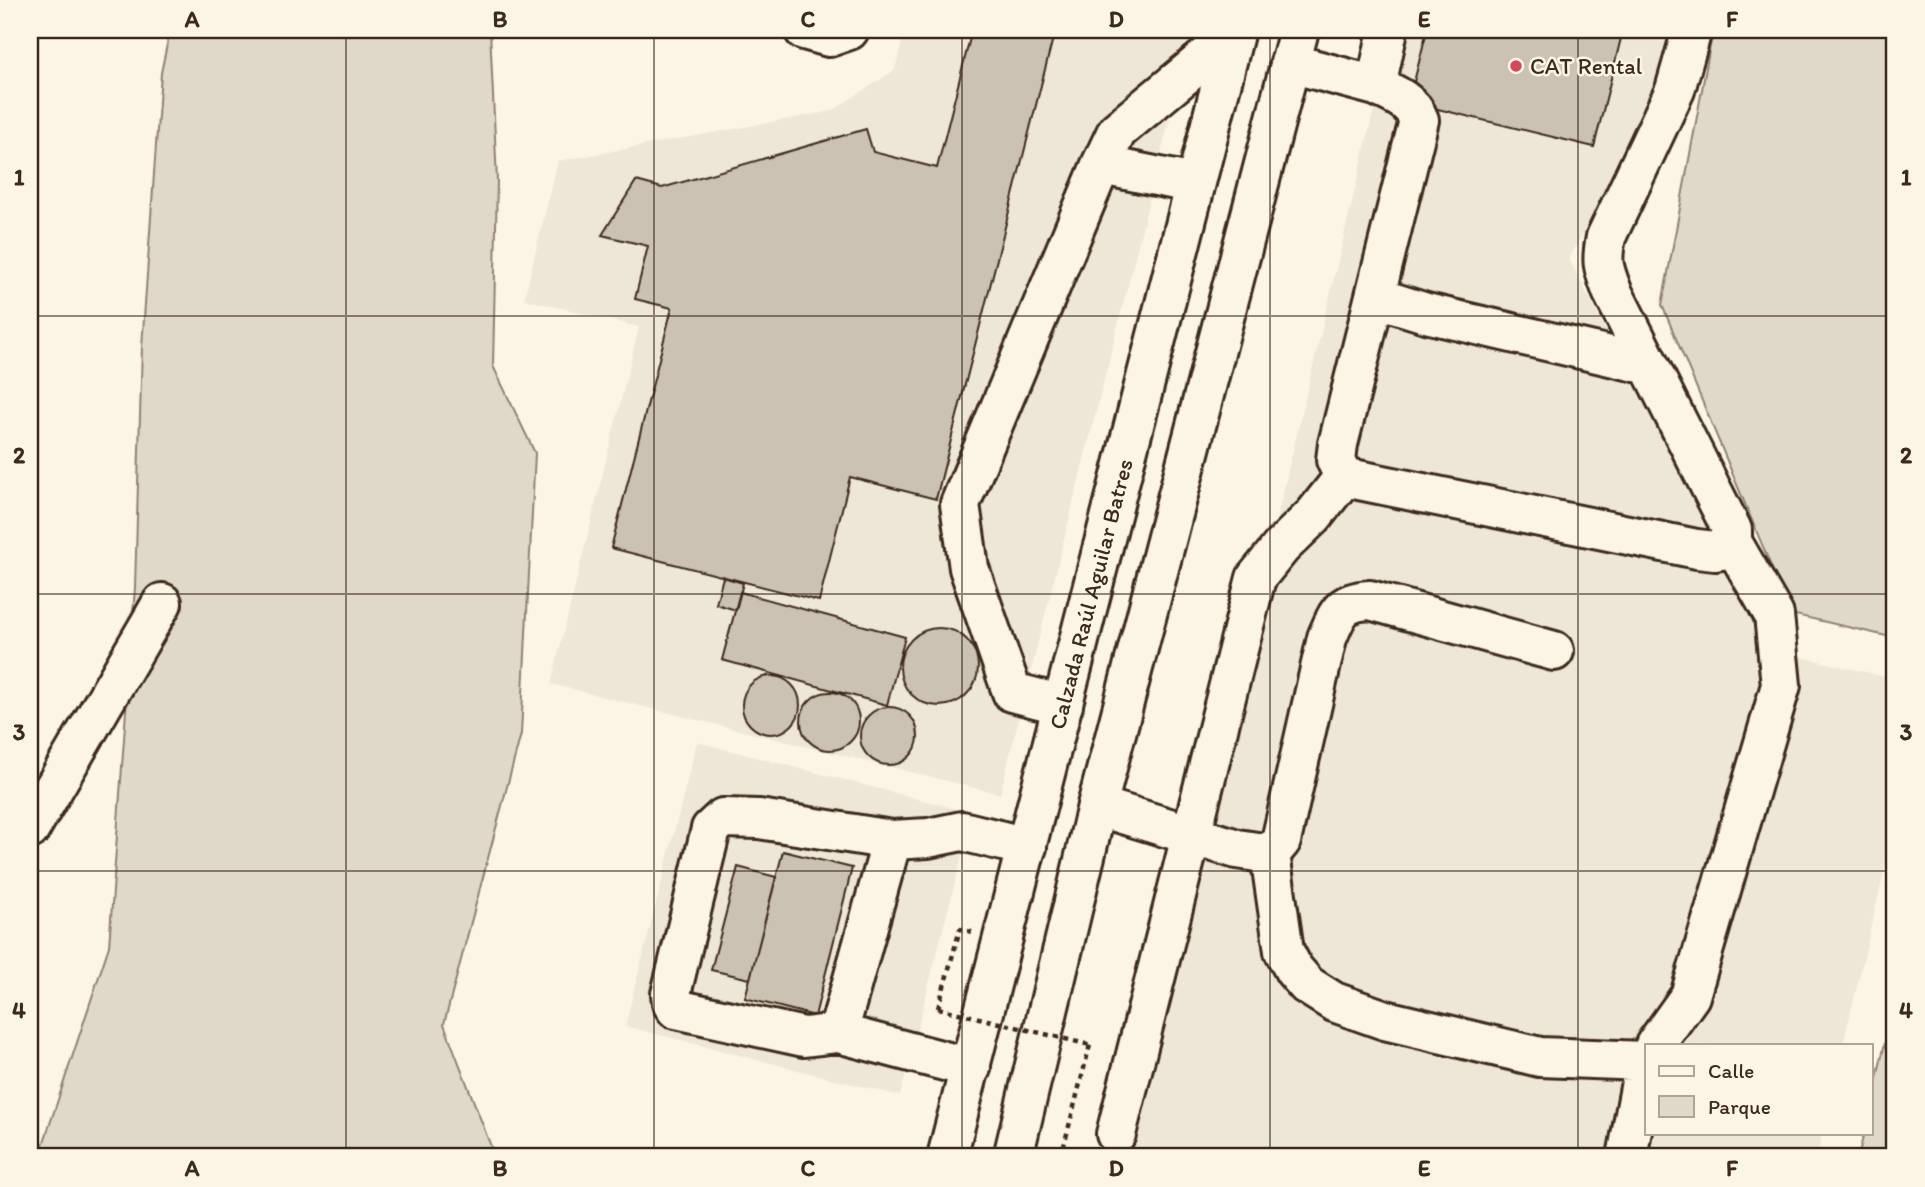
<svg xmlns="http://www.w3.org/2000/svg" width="1925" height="1187" viewBox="0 0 1925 1187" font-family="Itim,sans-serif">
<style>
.built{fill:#eee6d6}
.green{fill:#e0d8c8;stroke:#8e8173;stroke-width:2}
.building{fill:#ccc2b3;stroke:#3b2a1e;stroke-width:2}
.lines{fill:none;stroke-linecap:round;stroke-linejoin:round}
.minor-casing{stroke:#3b2a1e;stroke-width:44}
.highway-casing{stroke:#3b2a1e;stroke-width:44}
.path{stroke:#3b2a1e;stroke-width:4.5;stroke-dasharray:5 5;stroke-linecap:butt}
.minor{stroke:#fcf5e5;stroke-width:38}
.highway{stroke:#fcf5e5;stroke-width:38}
.path-bridge{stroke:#3b2a1e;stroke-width:4.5;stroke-dasharray:5 5;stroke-linecap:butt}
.grid{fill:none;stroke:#3b2a1e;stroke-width:2;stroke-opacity:0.55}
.poi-dot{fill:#d1495b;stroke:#fcf5e5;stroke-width:2.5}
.labels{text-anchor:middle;stroke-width:5;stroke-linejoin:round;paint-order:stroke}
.poi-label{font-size:23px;fill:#3b2a1e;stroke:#fcf5e5;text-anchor:start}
.street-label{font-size:23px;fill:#3b2a1e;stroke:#fcf5e5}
.neatline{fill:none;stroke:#3b2a1e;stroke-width:2.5}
.grid-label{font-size:23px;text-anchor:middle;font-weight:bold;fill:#3b2a1e}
</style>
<rect width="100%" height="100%" fill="#fcf5e5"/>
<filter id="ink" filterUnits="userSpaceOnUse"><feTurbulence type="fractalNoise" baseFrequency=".0143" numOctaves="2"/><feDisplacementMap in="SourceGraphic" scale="14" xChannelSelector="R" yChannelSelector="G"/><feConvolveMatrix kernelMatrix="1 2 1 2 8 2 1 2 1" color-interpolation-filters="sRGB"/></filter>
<g filter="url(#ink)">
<path class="built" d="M 905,30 L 1192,30 L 1000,794 L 551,684 L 639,327 L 524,299 L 558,161 L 832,111 L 895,70 Z
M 1393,30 L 1679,30 L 1670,75 L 1569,259 L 1772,650 L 1895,679 L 1895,826 L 1843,1045 L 1647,1045 L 1647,1133 L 1822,1133 L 1817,1157 L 1125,1157 Z
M 697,742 L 973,813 L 900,1096 L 625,1026 Z"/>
<path class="green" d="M 170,30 L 490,30 L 497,181 L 493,366 L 535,453 L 521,734 L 444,1024 L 495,1157 L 39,1157 L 109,946 L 135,587 L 142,347 L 161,73 Z
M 1713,30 L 1895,30 L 1895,638 L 1791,614 L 1662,305 Z
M 1895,999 L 1895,1157 L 1858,1157 L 1864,1133 L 1871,1133 L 1871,1104 Z"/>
<path class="building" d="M 972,30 L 1021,30 L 1053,38 L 936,499 L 850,477 L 819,601 L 611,548 L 672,308 L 635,299 L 648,246 L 602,235 L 636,181 L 662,188 L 866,129 L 873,152 L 937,168 Z
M 1427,30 L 1623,30 L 1594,147 L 1409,102 Z
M 723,577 L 743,583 L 736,610 L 716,604 Z
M 740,592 L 905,637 L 887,705 L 722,660 Z
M900 667a39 39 0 1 1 78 0a39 39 0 1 1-78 0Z
M742 705a29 29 0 1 1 58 0a29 29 0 1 1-58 0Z
M801 721a29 29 0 1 1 58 0a29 29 0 1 1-58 0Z
M860 736a29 29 0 1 1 58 0a29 29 0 1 1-58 0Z
M 783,851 L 852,868 L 815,1016 L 745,998 Z
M 738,867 L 776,877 L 750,979 L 711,970 Z"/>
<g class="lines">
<defs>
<path id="minor" d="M 804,30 L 829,37 L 849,30
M 1290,63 L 1376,86
M 1101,165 L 1195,184
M 1375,297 L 1426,313 L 1649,365
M 1344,477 L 1697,549 L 1715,551 L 1727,549 L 1732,542 L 1732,530 L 1612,291 C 1603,267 1601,262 1606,237 L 1675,90 L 1692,30
M 1063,705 L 1012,692 L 969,568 L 960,504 L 1101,165 L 1117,131 L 1233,35
M 1097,806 L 1237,849 L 1270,854 L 1281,841 L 1327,638 C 1338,612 1340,602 1370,600 L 1554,651
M 30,829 L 162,603
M 892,840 L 838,1033 L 804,1037 L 676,1009 L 672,1003 L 671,994 L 711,829 L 723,818 L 759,819 L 892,840 L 928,838 L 962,831 L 1027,847
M 1270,854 L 1284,951 L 1294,970 L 1307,985 L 1334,1002 L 1385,1020 L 1540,1057 L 1645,1061 L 1647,1058
M 838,1033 L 971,1068
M 1655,1045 L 1690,996 L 1781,685 L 1774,615 L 1732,542
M 1116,1134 L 1256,578 L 1282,546 L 1314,515 L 1344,477 L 1336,460 L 1338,444 L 1419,120 C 1412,101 1394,94 1376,86 L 1388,30
M 1627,1157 L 1645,1061"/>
<g id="highway">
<path id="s1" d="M 947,1157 L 1235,30"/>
<path d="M 1013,1157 L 1097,806 L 1299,30"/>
</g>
</defs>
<use href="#minor" class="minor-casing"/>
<use href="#highway" class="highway-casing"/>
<path class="path" d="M 938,1008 L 960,929 L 972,932
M 1061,1157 L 1090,1045"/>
<use href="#minor" class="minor"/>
<use href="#highway" class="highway"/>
<path class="path-bridge" d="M 938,1008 L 1090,1045"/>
</g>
</g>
<path class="grid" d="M 346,30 L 346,1157M 654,30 L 654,1157M 962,30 L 962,1157M 1270,30 L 1270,1157M 1578,30 L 1578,1157M 30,316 L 1895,316M 30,594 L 1895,594M 30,871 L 1895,871"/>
<circle class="poi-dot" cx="1516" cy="66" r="7"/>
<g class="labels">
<g class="poi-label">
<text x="1530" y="74">CAT Rental</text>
</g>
<g class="street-label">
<text dy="8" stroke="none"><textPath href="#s1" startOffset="581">Calzada Raúl Aguilar Batres</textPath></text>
</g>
</g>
<rect width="1925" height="1187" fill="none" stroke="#fcf5e5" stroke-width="77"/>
<rect x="1645" y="1044" width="228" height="91" fill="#fcf5e5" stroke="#afa495" stroke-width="2"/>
<rect x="1659" y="1066" width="35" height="10" fill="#fcf5e5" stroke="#afa495" stroke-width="2"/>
<text x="1708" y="1078" font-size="21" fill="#3b2a1e">Calle</text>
<rect x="1659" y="1096" width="35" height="21" fill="#e0d8c8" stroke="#afa495" stroke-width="2"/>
<text x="1708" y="1114" font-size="21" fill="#3b2a1e">Parque</text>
<rect x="38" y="38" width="1848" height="1110" class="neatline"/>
<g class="grid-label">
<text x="192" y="27">A</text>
<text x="500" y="27">B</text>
<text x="808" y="27">C</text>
<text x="1116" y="27">D</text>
<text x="1424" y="27">E</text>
<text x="1732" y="27">F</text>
<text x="19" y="185">1</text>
<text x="1906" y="185">1</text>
<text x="19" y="463">2</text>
<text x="1906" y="463">2</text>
<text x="19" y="740">3</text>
<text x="1906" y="740">3</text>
<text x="19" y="1018">4</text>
<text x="1906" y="1018">4</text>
<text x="192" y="1176">A</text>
<text x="500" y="1176">B</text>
<text x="808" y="1176">C</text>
<text x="1116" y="1176">D</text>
<text x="1424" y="1176">E</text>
<text x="1732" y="1176">F</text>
</g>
</svg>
